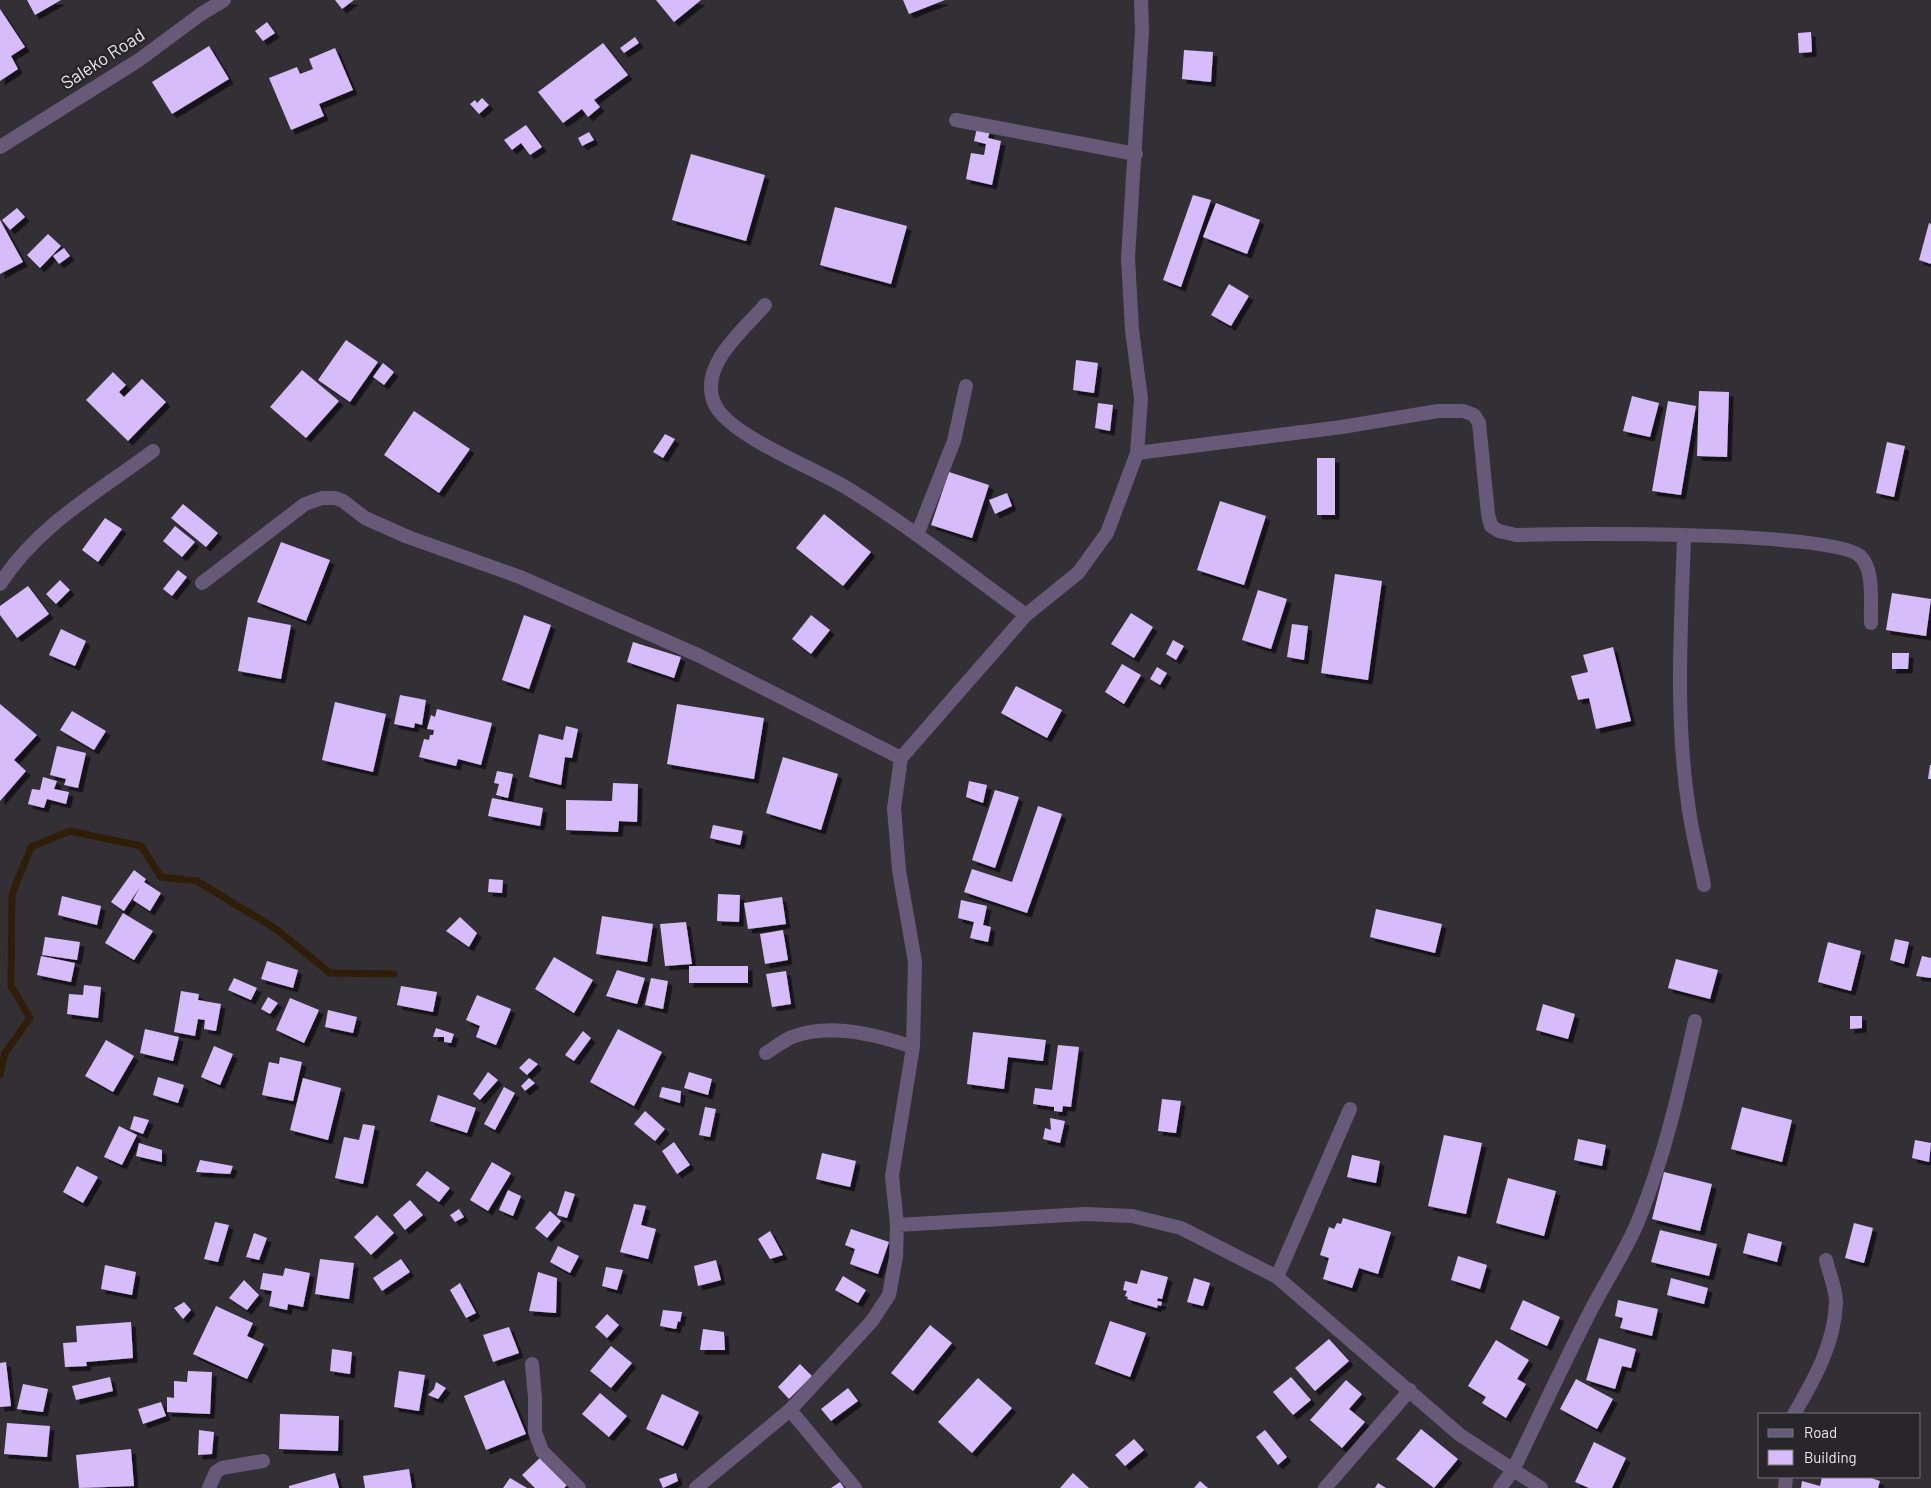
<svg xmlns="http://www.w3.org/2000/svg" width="1931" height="1488" viewBox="0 0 1931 1488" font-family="Barlow,sans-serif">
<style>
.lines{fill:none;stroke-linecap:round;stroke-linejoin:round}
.stream{stroke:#301d08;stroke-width:7}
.building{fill:#d6bcfa;filter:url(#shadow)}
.minor{stroke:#675a79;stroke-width:14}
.labels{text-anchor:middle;stroke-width:5;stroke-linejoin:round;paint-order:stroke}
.street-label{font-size:18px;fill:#e9e8ec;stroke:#28262b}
</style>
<defs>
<filter id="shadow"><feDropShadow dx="4.5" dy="4.5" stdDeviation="0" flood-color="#0009"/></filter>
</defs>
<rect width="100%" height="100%" fill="#322f35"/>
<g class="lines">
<path class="stream" d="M 0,1075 L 5,1053 L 30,1018 L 11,986 L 12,894 L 31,847 L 70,831 L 141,846 L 161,877 L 197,881 L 276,929 L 330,973 L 394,974"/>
</g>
<path class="building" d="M 27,0 L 61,0 L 35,15 Z
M 335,0 L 354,0 L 342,9 Z
M 656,0 L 701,0 L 674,22 Z
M 903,0 L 945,0 L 909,14 Z
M 0,9 L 25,47 L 11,56 L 18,69 L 0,81 Z
M 267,22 L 275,33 L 263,41 L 255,31 Z
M 1811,32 L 1812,52 L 1799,53 L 1798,33 Z
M 635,37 L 639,43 L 624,53 L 620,48 Z
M 603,43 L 628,75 L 594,100 L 600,107 L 588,117 L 582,109 L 563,123 L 538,92 Z
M 209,46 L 229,79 L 172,114 L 152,82 Z
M 335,48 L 353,90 L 319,104 L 324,116 L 291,130 L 269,78 L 297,67 L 300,74 L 313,69 L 309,59 Z
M 1184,50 L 1213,52 L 1211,82 L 1182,79 Z
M 482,98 L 489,105 L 479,114 L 470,104 L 475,100 L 477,103 Z
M 526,125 L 542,147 L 530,155 L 521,143 L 512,150 L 504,140 Z
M 977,128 L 990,131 L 988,138 L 1001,141 L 992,185 L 966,179 L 971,153 L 984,155 L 986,144 L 974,141 Z
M 589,132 L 594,140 L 582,146 L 578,138 Z
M 691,154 L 765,175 L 746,241 L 672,220 Z
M 1193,195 L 1211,200 L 1181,287 L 1163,280 Z
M 1216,203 L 1260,220 L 1247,254 L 1203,237 Z
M 835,207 L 907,226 L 891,284 L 820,265 Z
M 17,208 L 25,217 L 10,230 L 2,220 Z
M 0,220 L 23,262 L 0,274 Z
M 1929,223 L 1931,224 L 1931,264 L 1919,260 Z
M 48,234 L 61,246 L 40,268 L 27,255 Z
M 64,248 L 70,256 L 59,264 L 53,256 Z
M 1229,284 L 1249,296 L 1231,326 L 1211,315 Z
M 346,340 L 378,362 L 350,402 L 318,380 Z
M 1076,360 L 1098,363 L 1094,393 L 1073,390 Z
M 383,363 L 394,372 L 384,385 L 373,377 Z
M 302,370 L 339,401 L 306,438 L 270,407 Z
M 113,372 L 126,385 L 119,392 L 124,397 L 142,379 L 166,402 L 128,441 L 86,400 Z
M 1699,391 L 1729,392 L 1727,457 L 1697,456 Z
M 1632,396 L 1659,403 L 1650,437 L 1623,431 Z
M 1668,401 L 1696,406 L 1681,495 L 1652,491 Z
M 1098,403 L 1113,405 L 1110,431 L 1095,428 Z
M 414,411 L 470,449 L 439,493 L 384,455 Z
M 665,434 L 675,439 L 663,458 L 653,452 Z
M 1887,442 L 1905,446 L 1894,497 L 1876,493 Z
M 1317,458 L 1335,458 L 1335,515 L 1317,515 Z
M 949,472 L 989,485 L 972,538 L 931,525 Z
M 1007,493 L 1012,506 L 995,514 L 989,500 Z
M 1220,501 L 1266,516 L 1244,585 L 1197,570 Z
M 183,504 L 218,533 L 206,547 L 171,518 Z
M 824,514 L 871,552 L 843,586 L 796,548 Z
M 105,518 L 122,529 L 98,562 L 82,550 Z
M 175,526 L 195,542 L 182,557 L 163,541 Z
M 281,542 L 330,560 L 306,621 L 257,602 Z
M 178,570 L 187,577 L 172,596 L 163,589 Z
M 1335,574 L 1382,581 L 1368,680 L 1321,673 Z
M 60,580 L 70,590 L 56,604 L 46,594 Z
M 28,586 L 49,614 L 17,638 L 0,615 L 0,606 Z
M 1258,590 L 1287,599 L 1271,649 L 1242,640 Z
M 1892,593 L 1931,599 L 1926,636 L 1886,630 Z
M 1131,613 L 1153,627 L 1134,658 L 1111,644 Z
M 524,615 L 551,625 L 529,689 L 502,680 Z
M 811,615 L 830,630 L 811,654 L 792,639 Z
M 248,617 L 291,625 L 281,679 L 238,671 Z
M 1292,624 L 1308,626 L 1304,660 L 1287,657 Z
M 61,629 L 86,641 L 75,666 L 49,655 Z
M 1173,640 L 1184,646 L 1176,660 L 1166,654 Z
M 633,642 L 681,657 L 674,678 L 627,662 Z
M 1613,647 L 1631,721 L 1596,729 L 1589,698 L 1578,700 L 1571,676 L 1588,672 L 1583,655 Z
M 1892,653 L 1909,653 L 1908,669 L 1892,669 Z
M 1122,664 L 1141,675 L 1124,704 L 1105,692 Z
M 1157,667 L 1167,673 L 1160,685 L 1150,679 Z
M 1016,686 L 1062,710 L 1047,738 L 1001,713 Z
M 400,695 L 426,700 L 422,725 L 415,723 L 414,728 L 394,724 Z
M 335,702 L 386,714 L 373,772 L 322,760 Z
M 0,704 L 37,735 L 14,760 L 26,771 L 0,801 Z
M 677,704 L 764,718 L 754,779 L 667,764 Z
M 437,709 L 492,723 L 481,765 L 458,759 L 456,766 L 419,757 L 424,739 L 429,740 L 430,735 L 433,735 L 434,730 L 427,729 L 431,715 L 435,717 Z
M 72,711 L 106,731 L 94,750 L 60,730 Z
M 566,726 L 578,729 L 572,758 L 565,757 L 561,785 L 529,777 L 539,734 L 563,740 Z
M 57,746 L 86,753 L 78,788 L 64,785 L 66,779 L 50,775 Z
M 783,757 L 838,774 L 821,830 L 766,813 Z
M 1930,765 L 1931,765 L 1931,779 L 1928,779 Z
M 497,771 L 513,774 L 508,798 L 496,795 L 499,784 L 494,783 Z
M 43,777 L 57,781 L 54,789 L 69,792 L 66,804 L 47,799 L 44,808 L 28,804 L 32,789 L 40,790 Z
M 969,781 L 987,785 L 983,803 L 966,797 Z
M 613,783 L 638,784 L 637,822 L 619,821 L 618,832 L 566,830 L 566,800 L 612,801 Z
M 995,790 L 1019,797 L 995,868 L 972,860 Z
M 492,798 L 543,808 L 540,826 L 488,816 Z
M 1038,806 L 1062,814 L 1027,913 L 964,892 L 972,869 L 1012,882 Z
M 713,825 L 743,831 L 740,845 L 710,838 Z
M 134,870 L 146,879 L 144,882 L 161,893 L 150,911 L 133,900 L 140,887 L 124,911 L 111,902 Z
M 489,879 L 503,880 L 502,893 L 488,892 Z
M 718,894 L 740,895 L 739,922 L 717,921 Z
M 62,896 L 101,906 L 97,925 L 58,915 Z
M 782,897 L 786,924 L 748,929 L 744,903 Z
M 961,900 L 987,906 L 983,925 L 991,927 L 988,942 L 970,938 L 974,922 L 958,918 Z
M 1376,909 L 1442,924 L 1435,953 L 1370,937 Z
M 123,913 L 153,931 L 134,960 L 105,943 Z
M 602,916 L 653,924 L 647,962 L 596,954 Z
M 460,917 L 477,933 L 469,947 L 446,931 Z
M 686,922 L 692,964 L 665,966 L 660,924 Z
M 783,930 L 788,960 L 765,964 L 760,934 Z
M 45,937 L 80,942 L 77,960 L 42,955 Z
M 1895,939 L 1909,942 L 1904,964 L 1890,960 Z
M 1828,942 L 1861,951 L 1851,991 L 1818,982 Z
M 41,956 L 75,963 L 71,982 L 37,975 Z
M 1922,956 L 1931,958 L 1931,978 L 1916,976 Z
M 554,957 L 593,980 L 574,1013 L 535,989 Z
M 1676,959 L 1718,970 L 1710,999 L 1668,988 Z
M 267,961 L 298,970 L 293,988 L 261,979 Z
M 689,966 L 748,966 L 748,983 L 689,983 Z
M 617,970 L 645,978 L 637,1004 L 606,996 Z
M 786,971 L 791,1004 L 772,1007 L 766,974 Z
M 234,978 L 257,988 L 251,1000 L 228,990 Z
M 651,978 L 668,981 L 663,1009 L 645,1005 Z
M 84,985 L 101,987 L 98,1018 L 67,1014 L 69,994 L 83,995 Z
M 401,986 L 437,992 L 433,1012 L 397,1005 Z
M 181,991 L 199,994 L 198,1000 L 221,1004 L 216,1031 L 204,1029 L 205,1020 L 198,1019 L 195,1036 L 174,1032 Z
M 477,995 L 511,1009 L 496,1045 L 476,1037 L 480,1026 L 466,1020 Z
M 268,997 L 278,1003 L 270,1014 L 261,1009 Z
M 290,998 L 319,1010 L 304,1043 L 276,1030 Z
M 1543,1004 L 1575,1014 L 1568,1039 L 1536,1030 Z
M 328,1010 L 357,1017 L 353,1033 L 325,1027 Z
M 1850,1016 L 1862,1016 L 1862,1028 L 1850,1029 Z
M 436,1028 L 454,1034 L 451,1043 L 444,1042 L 444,1037 L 433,1037 Z
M 145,1029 L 179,1037 L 173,1061 L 140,1053 Z
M 618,1029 L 662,1052 L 634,1106 L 590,1082 Z
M 583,1031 L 591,1038 L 574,1061 L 565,1055 Z
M 973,1032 L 1046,1040 L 1043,1061 L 1008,1057 L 1004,1089 L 967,1084 Z
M 106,1040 L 134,1056 L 113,1092 L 85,1076 Z
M 1058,1045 L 1079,1047 L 1071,1107 L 1063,1106 L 1062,1112 L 1054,1111 L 1054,1107 L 1033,1104 L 1035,1088 L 1052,1090 Z
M 214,1046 L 233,1054 L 220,1085 L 201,1077 Z
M 280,1057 L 302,1062 L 293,1101 L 262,1095 L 269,1062 L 279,1064 Z
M 529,1058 L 538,1064 L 527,1075 L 519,1068 Z
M 488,1072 L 498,1080 L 480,1100 L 473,1094 Z
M 689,1072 L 712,1079 L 708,1095 L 684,1088 Z
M 158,1077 L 184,1085 L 178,1103 L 153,1095 Z
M 303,1078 L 341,1088 L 328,1140 L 290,1130 Z
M 529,1078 L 535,1083 L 525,1091 L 521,1086 Z
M 504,1087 L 515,1093 L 495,1130 L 484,1124 Z
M 662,1087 L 681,1091 L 680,1103 L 659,1097 Z
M 438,1095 L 476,1108 L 467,1133 L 430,1121 Z
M 1162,1099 L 1181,1101 L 1176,1133 L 1158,1131 Z
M 705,1107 L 716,1109 L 710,1137 L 699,1135 Z
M 1742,1107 L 1792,1120 L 1782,1162 L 1731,1149 Z
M 645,1111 L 665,1129 L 655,1141 L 634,1124 Z
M 134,1116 L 149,1120 L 143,1134 L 130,1129 Z
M 1050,1118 L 1065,1121 L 1060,1143 L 1043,1139 L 1045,1128 L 1051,1130 Z
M 363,1124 L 375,1126 L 363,1184 L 335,1178 L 344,1137 L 359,1140 Z
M 119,1126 L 137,1135 L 122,1165 L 104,1157 Z
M 1444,1135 L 1482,1143 L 1466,1214 L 1428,1206 Z
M 1578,1139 L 1606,1145 L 1602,1166 L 1574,1160 Z
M 1915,1140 L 1931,1143 L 1929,1162 L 1912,1158 Z
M 674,1142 L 690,1165 L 677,1174 L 662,1151 Z
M 139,1143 L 162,1150 L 162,1162 L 136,1156 Z
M 822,1153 L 856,1161 L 850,1187 L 816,1179 Z
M 1352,1155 L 1380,1161 L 1376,1183 L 1347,1177 Z
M 200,1160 L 233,1166 L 230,1174 L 196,1172 Z
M 492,1162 L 511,1173 L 488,1211 L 470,1200 Z
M 77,1166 L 98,1177 L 83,1203 L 63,1192 Z
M 427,1171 L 450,1188 L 439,1202 L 416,1185 Z
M 1664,1172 L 1712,1184 L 1700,1231 L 1652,1219 Z
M 1508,1178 L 1556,1191 L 1544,1236 L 1496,1223 Z
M 508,1190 L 521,1196 L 513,1216 L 499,1210 Z
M 565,1191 L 575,1194 L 567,1218 L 557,1215 Z
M 410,1200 L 423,1215 L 405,1230 L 393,1215 Z
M 634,1204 L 646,1206 L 641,1225 L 656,1229 L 648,1259 L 620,1252 Z
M 459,1209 L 464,1217 L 455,1222 L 450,1215 Z
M 550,1211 L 561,1221 L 547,1238 L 535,1228 Z
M 377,1215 L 394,1233 L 371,1255 L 354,1237 Z
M 1343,1218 L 1391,1232 L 1378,1274 L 1359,1268 L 1352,1288 L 1323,1279 L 1329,1258 L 1320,1255 L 1329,1227 L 1334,1229 L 1337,1223 L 1341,1224 Z
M 215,1222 L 229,1225 L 218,1262 L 204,1259 Z
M 1854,1223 L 1873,1228 L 1864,1263 L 1845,1258 Z
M 851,1229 L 889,1242 L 878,1274 L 850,1264 L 855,1249 L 845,1245 Z
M 1660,1230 L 1717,1244 L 1709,1276 L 1651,1262 Z
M 770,1231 L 783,1255 L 770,1259 L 758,1239 Z
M 254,1233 L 267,1238 L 259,1260 L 246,1257 Z
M 1748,1233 L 1782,1242 L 1777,1262 L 1743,1253 Z
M 558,1246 L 579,1256 L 570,1273 L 550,1262 Z
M 1458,1256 L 1487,1265 L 1480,1289 L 1451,1280 Z
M 320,1259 L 354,1263 L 349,1299 L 315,1294 Z
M 401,1259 L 410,1272 L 382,1291 L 373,1278 Z
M 716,1260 L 721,1280 L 698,1286 L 694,1266 Z
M 105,1265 L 136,1272 L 132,1295 L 101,1289 Z
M 606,1267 L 623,1270 L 617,1290 L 602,1286 Z
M 285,1268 L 310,1273 L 303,1307 L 288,1304 L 287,1310 L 269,1306 L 272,1291 L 260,1289 L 263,1273 L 283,1276 Z
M 1141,1270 L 1168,1277 L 1162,1299 L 1158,1298 L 1157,1301 L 1162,1302 L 1161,1306 L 1158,1305 L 1157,1308 L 1127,1299 L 1128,1297 L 1125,1296 L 1127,1291 L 1123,1290 L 1125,1281 L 1137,1284 Z
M 538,1272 L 557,1278 L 556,1313 L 529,1311 Z
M 843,1276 L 866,1290 L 858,1303 L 835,1290 Z
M 1194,1278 L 1210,1283 L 1203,1306 L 1187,1302 Z
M 1671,1278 L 1708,1288 L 1704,1304 L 1667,1295 Z
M 244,1280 L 259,1295 L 247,1310 L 229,1298 Z
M 460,1283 L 476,1313 L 466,1318 L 450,1290 Z
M 1523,1300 L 1560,1317 L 1547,1346 L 1510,1329 Z
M 1618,1300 L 1658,1309 L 1652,1336 L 1620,1328 L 1623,1318 L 1615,1316 Z
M 184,1302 L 191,1310 L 183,1319 L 174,1308 Z
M 216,1306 L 253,1323 L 247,1336 L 264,1344 L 247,1379 L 193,1354 Z
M 663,1310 L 682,1312 L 680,1322 L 678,1321 L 676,1329 L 660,1326 Z
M 607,1314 L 619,1325 L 607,1338 L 595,1327 Z
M 1110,1321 L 1146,1333 L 1130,1377 L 1095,1364 Z
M 131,1322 L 133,1358 L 86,1362 L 87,1366 L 65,1367 L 63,1343 L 77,1342 L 76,1326 Z
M 930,1325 L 952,1343 L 913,1391 L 891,1373 Z
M 509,1327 L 519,1353 L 493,1362 L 483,1335 Z
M 703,1329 L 724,1332 L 725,1350 L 700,1350 Z
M 1599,1338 L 1636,1349 L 1631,1368 L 1622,1366 L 1615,1389 L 1586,1380 Z
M 1329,1339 L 1349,1361 L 1315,1391 L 1295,1368 Z
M 1496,1340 L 1529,1360 L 1517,1379 L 1526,1384 L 1506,1418 L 1482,1403 L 1486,1397 L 1468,1386 Z
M 611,1346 L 632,1363 L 611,1388 L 590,1371 Z
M 332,1349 L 352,1352 L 350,1374 L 330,1371 Z
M 6,1362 L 11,1406 L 0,1407 L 0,1363 Z
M 800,1364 L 812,1376 L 789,1399 L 778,1387 Z
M 188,1371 L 212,1372 L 210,1414 L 167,1412 L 167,1397 L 174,1398 L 174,1381 L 187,1382 Z
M 399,1371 L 425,1375 L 419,1411 L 394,1407 Z
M 110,1377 L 113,1391 L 76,1400 L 72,1386 Z
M 1291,1377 L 1311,1400 L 1293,1415 L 1273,1392 Z
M 978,1378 L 1012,1408 L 972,1453 L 938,1422 Z
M 1576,1379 L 1613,1399 L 1597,1429 L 1560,1409 Z
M 504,1380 L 526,1434 L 486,1450 L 464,1396 Z
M 1346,1380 L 1362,1394 L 1349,1409 L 1365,1422 L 1342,1448 L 1310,1420 Z
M 436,1382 L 446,1388 L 438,1399 L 428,1395 L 434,1389 Z
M 23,1384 L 48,1389 L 43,1412 L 17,1409 Z
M 848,1388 L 858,1401 L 831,1421 L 821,1409 Z
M 600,1393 L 627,1416 L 609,1437 L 582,1414 Z
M 662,1394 L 699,1412 L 683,1446 L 646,1429 Z
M 161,1402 L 166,1416 L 143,1424 L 138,1409 Z
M 280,1414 L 339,1416 L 338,1451 L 279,1449 Z
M 7,1423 L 50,1426 L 47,1457 L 4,1454 Z
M 1421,1429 L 1458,1459 L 1434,1488 L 1396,1459 Z
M 199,1430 L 214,1432 L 212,1454 L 198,1455 Z
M 1265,1430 L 1287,1457 L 1278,1465 L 1256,1437 Z
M 1134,1439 L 1144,1450 L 1125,1466 L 1115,1455 Z
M 1594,1442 L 1626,1458 L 1612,1488 L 1589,1488 L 1575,1482 Z
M 131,1449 L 134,1486 L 79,1488 L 76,1455 Z
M 542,1456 L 569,1483 L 564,1488 L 535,1488 L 522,1475 Z
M 409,1469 L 412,1488 L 365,1488 L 363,1476 Z
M 335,1473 L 339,1488 L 289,1488 L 289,1486 Z
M 676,1473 L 678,1481 L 663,1488 L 659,1479 Z
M 1073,1473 L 1089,1488 L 1060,1488 Z
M 1822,1477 L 1868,1477 L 1880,1481 L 1878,1488 L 1801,1488 L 1802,1481 L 1820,1486 Z
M 510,1478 L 527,1488 L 503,1488 Z
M 1200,1481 L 1208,1488 L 1194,1488 Z
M 840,1482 L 844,1488 L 831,1488 Z
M 1378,1483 L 1386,1488 L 1375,1488 Z"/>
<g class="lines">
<path class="minor" d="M 956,120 L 1136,154
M 0,147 L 139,60 L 201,14 L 224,0
M 765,305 C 744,330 701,363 713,400 C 719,422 763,445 783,455 C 804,466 826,476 847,488 C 909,526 967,572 1026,615
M 1137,453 L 1342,427 L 1438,411 L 1463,411 L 1474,415 L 1479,423 L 1488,514 L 1491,526 L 1499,531 L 1516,535 C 1566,533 1833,531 1860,556 C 1875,570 1870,604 1871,623
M 917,535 L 954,441 L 966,386
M 1684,537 C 1681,625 1675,715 1688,803 C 1691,830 1699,858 1704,885
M 202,583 L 305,504 L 322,498 L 335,498 L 343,501 L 365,518 L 408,537 L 520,577 L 700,656 L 901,758
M 0,584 C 38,525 98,492 153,451
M 766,1053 C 774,1048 783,1041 792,1037 C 831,1022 877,1035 913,1047
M 897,1225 L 1085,1214 L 1132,1216 L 1181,1228 L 1277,1277 L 1460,1435 L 1541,1488
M 1277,1277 L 1350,1109
M 532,1364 L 535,1398 L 535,1432 L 542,1451 L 579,1488
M 790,1410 L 855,1488
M 1794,1414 C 1814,1380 1835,1343 1836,1302 C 1836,1289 1829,1273 1826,1260
M 209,1488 L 216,1472 L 222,1468 L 263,1461
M 696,1488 L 790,1410 L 872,1321 L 889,1295 L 896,1257 L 897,1225 L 892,1176 L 913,1047 L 915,962 L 899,870 L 894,808 L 901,758 L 1026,615 L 1078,573 L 1107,533 L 1137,453 L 1141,399 L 1132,330 L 1128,258 L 1142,31 L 1141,0
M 1325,1488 L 1410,1390
M 1500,1488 L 1513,1470 C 1539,1417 1564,1362 1591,1310 C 1607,1279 1626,1251 1639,1219 C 1665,1155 1680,1088 1695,1021
M 1785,1488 L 1786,1477"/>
</g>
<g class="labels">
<g class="street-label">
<text transform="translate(103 59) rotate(-33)" y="6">Saleko Road</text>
</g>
</g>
<rect x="1758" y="1413" width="162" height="65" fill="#28262b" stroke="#757478"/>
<rect x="1768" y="1429" width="25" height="8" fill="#675a79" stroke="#757478"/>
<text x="1804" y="1438" font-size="15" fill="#e9e8ec">Road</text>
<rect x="1768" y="1450" width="25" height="15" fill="#d6bcfa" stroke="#757478"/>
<text x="1804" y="1463" font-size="15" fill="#e9e8ec">Building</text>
</svg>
